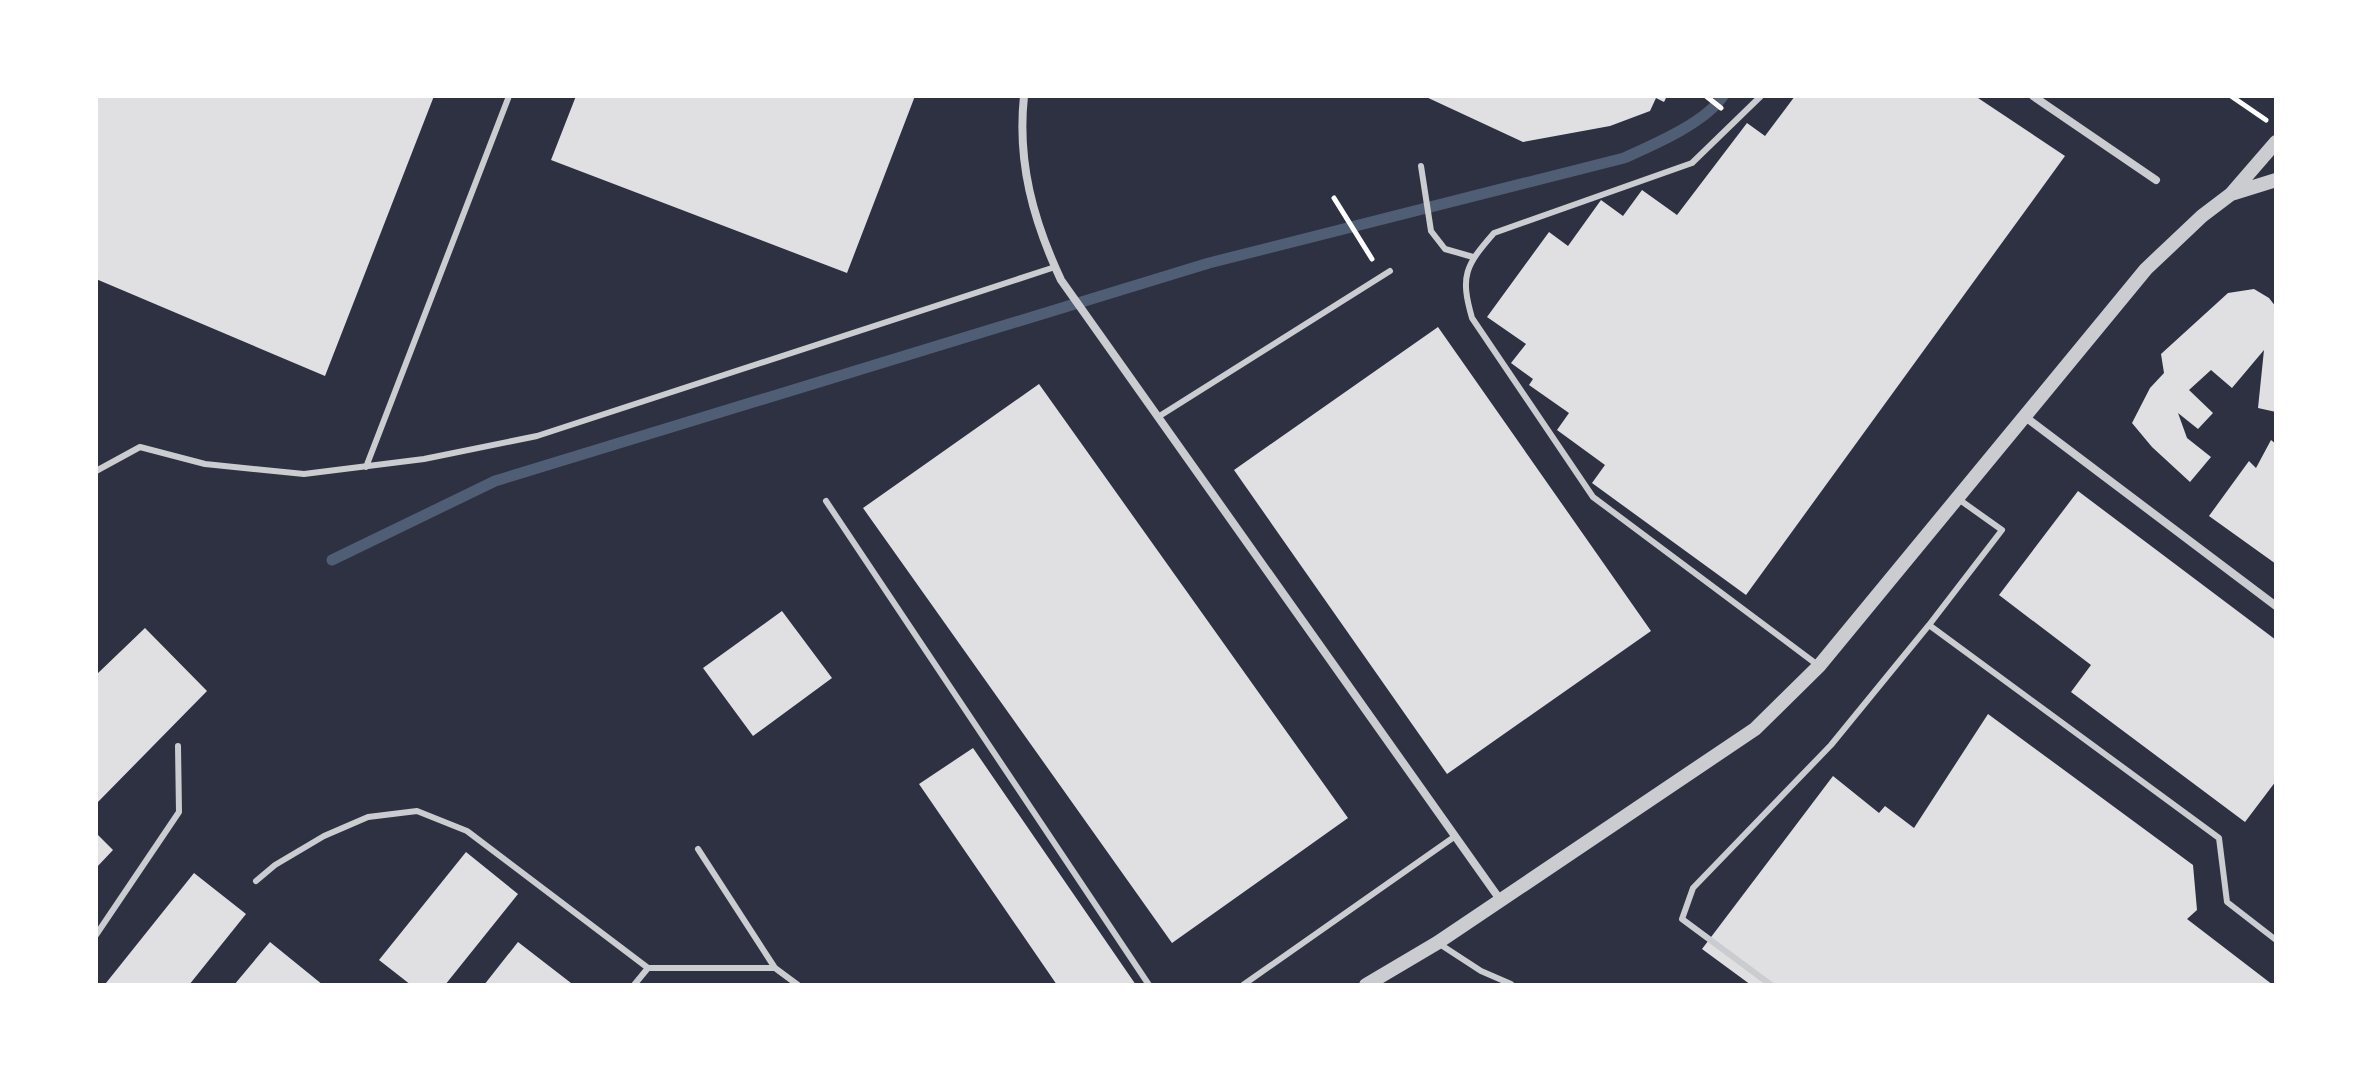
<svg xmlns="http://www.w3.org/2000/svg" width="2372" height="1081" viewBox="0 0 2372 1081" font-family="Signika,sans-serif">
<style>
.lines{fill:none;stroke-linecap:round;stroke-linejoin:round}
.stream{stroke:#4f5d75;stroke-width:11}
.building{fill:#e0e0e3}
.path{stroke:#fff;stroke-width:5}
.service{stroke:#caccd0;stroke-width:6}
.minor{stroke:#caccd0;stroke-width:8}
.tertiary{stroke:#caccd0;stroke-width:14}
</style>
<rect width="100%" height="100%" fill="#2d3142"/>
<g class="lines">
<path class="stream" d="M 332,560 L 495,481 L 1209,263 L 1624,158 C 1653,145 1705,123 1723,96"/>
</g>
<path class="building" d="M 96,96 L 434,96 L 325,376 L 96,279 Z
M 576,96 L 915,96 L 847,273 L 551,160 Z
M 1424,96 L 1667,96 L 1664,102 L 1656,98 L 1650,111 L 1610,126 L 1523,142 Z
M 1795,96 L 1975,96 L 2065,156 L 1746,595 L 1592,483 L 1605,465 L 1557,430 L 1569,413 L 1529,385 L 1533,379 L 1511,363 L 1526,344 L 1487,317 L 1549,232 L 1568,246 L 1601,200 L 1623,216 L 1642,190 L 1677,215 L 1747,123 L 1765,136 Z
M 2254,289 L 2269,298 L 2276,307 L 2276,412 L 2258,408 L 2264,350 L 2232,388 L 2211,370 L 2189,390 L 2213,413 L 2198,429 L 2178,413 L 2187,438 L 2211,457 L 2190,482 L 2152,447 L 2132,423 L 2150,388 L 2164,373 L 2161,354 L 2228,293 Z
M 1438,327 L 1651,631 L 1447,774 L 1234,470 Z
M 1039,384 L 1348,818 L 1172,943 L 863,508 Z
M 2271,440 L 2276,444 L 2276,564 L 2209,516 L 2249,461 L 2256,468 Z
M 2078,491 L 2276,640 L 2276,781 L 2245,822 L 2071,692 L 2091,665 L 1999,595 Z
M 782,611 L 832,678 L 753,736 L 703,668 Z
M 145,628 L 207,691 L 96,804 L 96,675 Z
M 1988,714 L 2193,865 L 2197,910 L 2187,919 L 2273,985 L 1751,985 L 1702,949 L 1833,776 L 1879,813 L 1885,806 L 1914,828 Z
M 973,748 L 1136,985 L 1057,985 L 919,784 Z
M 96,833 L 113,850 L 96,868 Z
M 466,852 L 518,894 L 445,985 L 411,985 L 379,960 Z
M 194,873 L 246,914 L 189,985 L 109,985 L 106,983 Z
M 270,942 L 323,985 L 234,985 Z
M 518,942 L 571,983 L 569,985 L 484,985 Z"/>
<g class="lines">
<path class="path" d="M 1706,96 L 1721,108
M 2231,96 L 2266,120
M 1334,198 L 1372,259"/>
<path class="service" d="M 1761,96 L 1692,163 L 1494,233 C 1465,266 1460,276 1472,318 L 1593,497 L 1819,666
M 1421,166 L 1431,231 L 1445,249 L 1473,257
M 1158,417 L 1390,271
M 366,467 L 509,96
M 96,471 L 140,447 L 205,464 L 304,474 L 424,459 L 537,436 L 1055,267
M 826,501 L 1149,985
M 1929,625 L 2219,838 L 2227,902 L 2276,940
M 698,849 L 775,968
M 256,881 L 275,865 L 324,836 L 368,817 L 417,811 L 467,831 L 648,968
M 96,935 L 179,812 L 178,746
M 1438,943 L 1481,971 L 1511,984
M 634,985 L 648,968 L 775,968 L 798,985
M 1243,985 L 1454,837
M 1771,985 L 1682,919 L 1693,888 L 1831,745 L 1929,625 L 2002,530 L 1957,498"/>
<path class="minor" d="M 1024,96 C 1017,162 1033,220 1061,280 L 1501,901
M 2033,96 L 2156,180
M 2024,416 L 2276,606"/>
<path class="tertiary" d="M 2231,194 L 2276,180
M 1366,985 L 1437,943 L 1755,729 L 1819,666 L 2146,269 L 2202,216 L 2231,194 L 2276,142"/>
</g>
<rect width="2372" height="1081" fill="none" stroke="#ffffff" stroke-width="196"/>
</svg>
